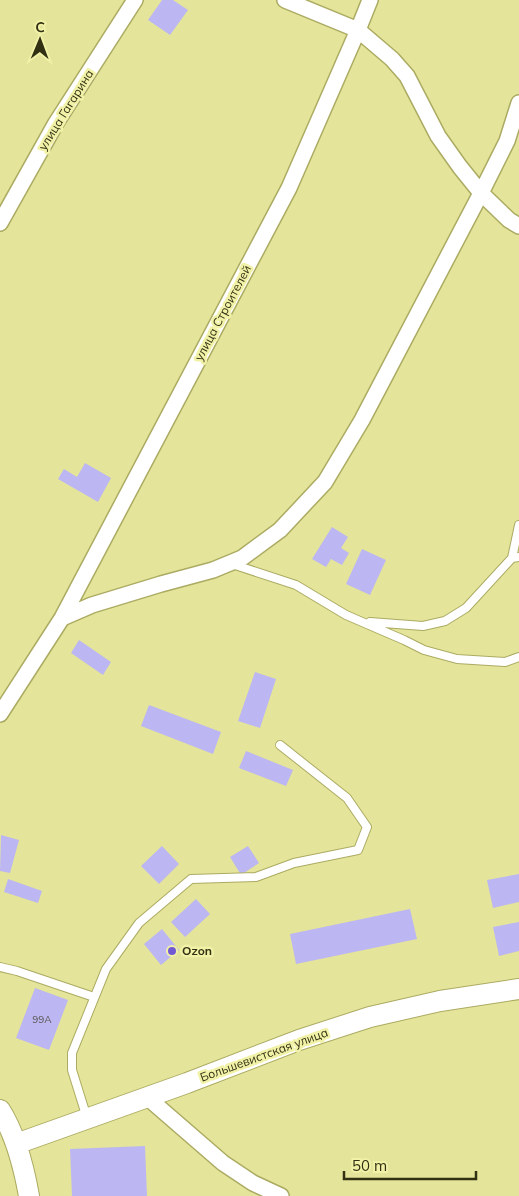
<svg xmlns="http://www.w3.org/2000/svg" width="519" height="1196" viewBox="0 0 519 1196" font-family="Mulish,sans-serif">
<style>
.building{fill:#bcb7f2}
.lines{fill:none;stroke-linecap:round;stroke-linejoin:round}
.lane-casing{stroke:#acab63;stroke-width:10}
.street-casing{stroke:#acab63;stroke-width:18}
.secondary-casing{stroke:#acab63;stroke-width:22}
.lane{stroke:#fff;stroke-width:8}
.street{stroke:#fff;stroke-width:15}
.secondary{stroke:#fff;stroke-width:20}
.poi-dot{fill:#7159d3;stroke:#f1f1a7;stroke-width:2}
.labels{text-anchor:middle;stroke-width:5;stroke-linejoin:round;paint-order:stroke}
.number-label{font-size:10px;fill:#54524a}
.street-label{font-size:12px;fill:#313012;stroke:#f1f1a7}
.poi-label{font-size:12px;font-weight:bold;fill:#313012;stroke:#f1f1a7;text-anchor:start}
</style>
<rect width="100%" height="100%" fill="#e4e49a"/>
<path class="building" d="M 162,0 L 173,0 L 188,10 L 170,35 L 148,20 Z
M 85,463 L 111,478 L 98,502 L 58,479 L 64,469 L 77,477 Z
M 332,527 L 348,537 L 341,548 L 349,553 L 342,565 L 331,559 L 326,567 L 312,559 Z
M 362,549 L 386,560 L 370,595 L 346,584 Z
M 79,640 L 111,662 L 103,675 L 71,653 Z
M 255,672 L 276,679 L 260,728 L 238,721 Z
M 149,705 L 221,732 L 213,754 L 141,726 Z
M 246,751 L 293,770 L 286,786 L 239,768 Z
M 1,835 L 19,840 L 10,873 L 0,871 Z
M 162,846 L 179,864 L 159,884 L 141,866 Z
M 248,846 L 259,863 L 241,875 L 230,857 Z
M 519,874 L 519,902 L 493,908 L 487,880 Z
M 8,879 L 42,891 L 38,903 L 4,892 Z
M 196,899 L 210,914 L 185,937 L 171,922 Z
M 410,909 L 417,939 L 296,964 L 290,934 Z
M 519,922 L 519,951 L 499,956 L 493,927 Z
M 162,929 L 179,950 L 161,965 L 144,944 Z
M 35,988 L 68,1000 L 49,1050 L 16,1038 Z
M 145,1146 L 147,1196 L 72,1196 L 70,1149 Z"/>
<g class="lines">
<defs>
<path id="lane" d="M 512,558 L 519,525
M 232,564 L 296,585 L 346,615 L 404,640 L 424,650 L 457,659 L 505,662 L 519,657
M 370,622 L 423,626 L 445,621 L 466,608 L 512,558 L 519,557
M 0,967 L 17,971 L 94,997
M 87,1118 L 72,1070 L 72,1053 L 106,969 L 139,923 L 191,879 L 256,877 L 294,863 L 358,850 L 367,827 L 347,798 L 280,745"/>
<path id="street" d="M 285,0 L 358,30 L 392,59 L 407,76 L 438,136 L 460,167 L 481,193 L 509,220 L 519,226
M 0,223 L 56,123 L 135,0
M 62,618 L 92,605 L 161,584 L 213,570 L 242,558 L 280,530 L 325,482 L 362,420 L 481,193 L 507,141 L 519,103
M 0,714 L 62,618 L 289,188 L 358,30 L 370,0
M 148,1098 L 223,1163 L 253,1183 L 281,1196"/>
<path id="secondary" d="M 0,1110 C 16,1135 24,1168 29,1196
M 16,1144 L 187,1083 L 299,1040 L 370,1017 L 440,1001 L 519,989"/>
</defs>
<use href="#lane" class="lane-casing"/>
<use href="#street" class="street-casing"/>
<use href="#secondary" class="secondary-casing"/>
<use href="#lane" class="lane"/>
<use href="#street" class="street"/>
<use href="#secondary" class="secondary"/>
</g>
<circle class="poi-dot" cx="172" cy="951" r="5"/>
<g class="labels">
<g class="number-label">
<text x="42" y="1023">99А</text>
</g>
<g class="street-label">
<text transform="translate(66 110) rotate(-58)" y="4">улица Гагарина</text>
<text transform="translate(223 313) rotate(-62)" y="4">улица Строителей</text>
<text transform="translate(264 1055) rotate(-20)" y="4">Большевистская улица</text>
</g>
<g class="poi-label">
<text x="182" y="955">Ozon</text>
</g>
</g>
<g transform="translate(40 40) rotate(1)" stroke="#f1f1a7" stroke-width="4" paint-order="stroke">
<path d="M0-4L9 19L0 12L-9 19Z" fill="#313012"/>
<text y="-8" font-size="14" font-weight="bold" text-anchor="middle" fill="#313012">С</text>
</g>
<path d="M344 1171v8h132v-8" fill="none" stroke="#313012" stroke-width="2.5"/>
<text x="352" y="1171" font-size="15" fill="#313012" stroke="#f1f1a7" stroke-width="4" paint-order="stroke">50 m</text>
</svg>
